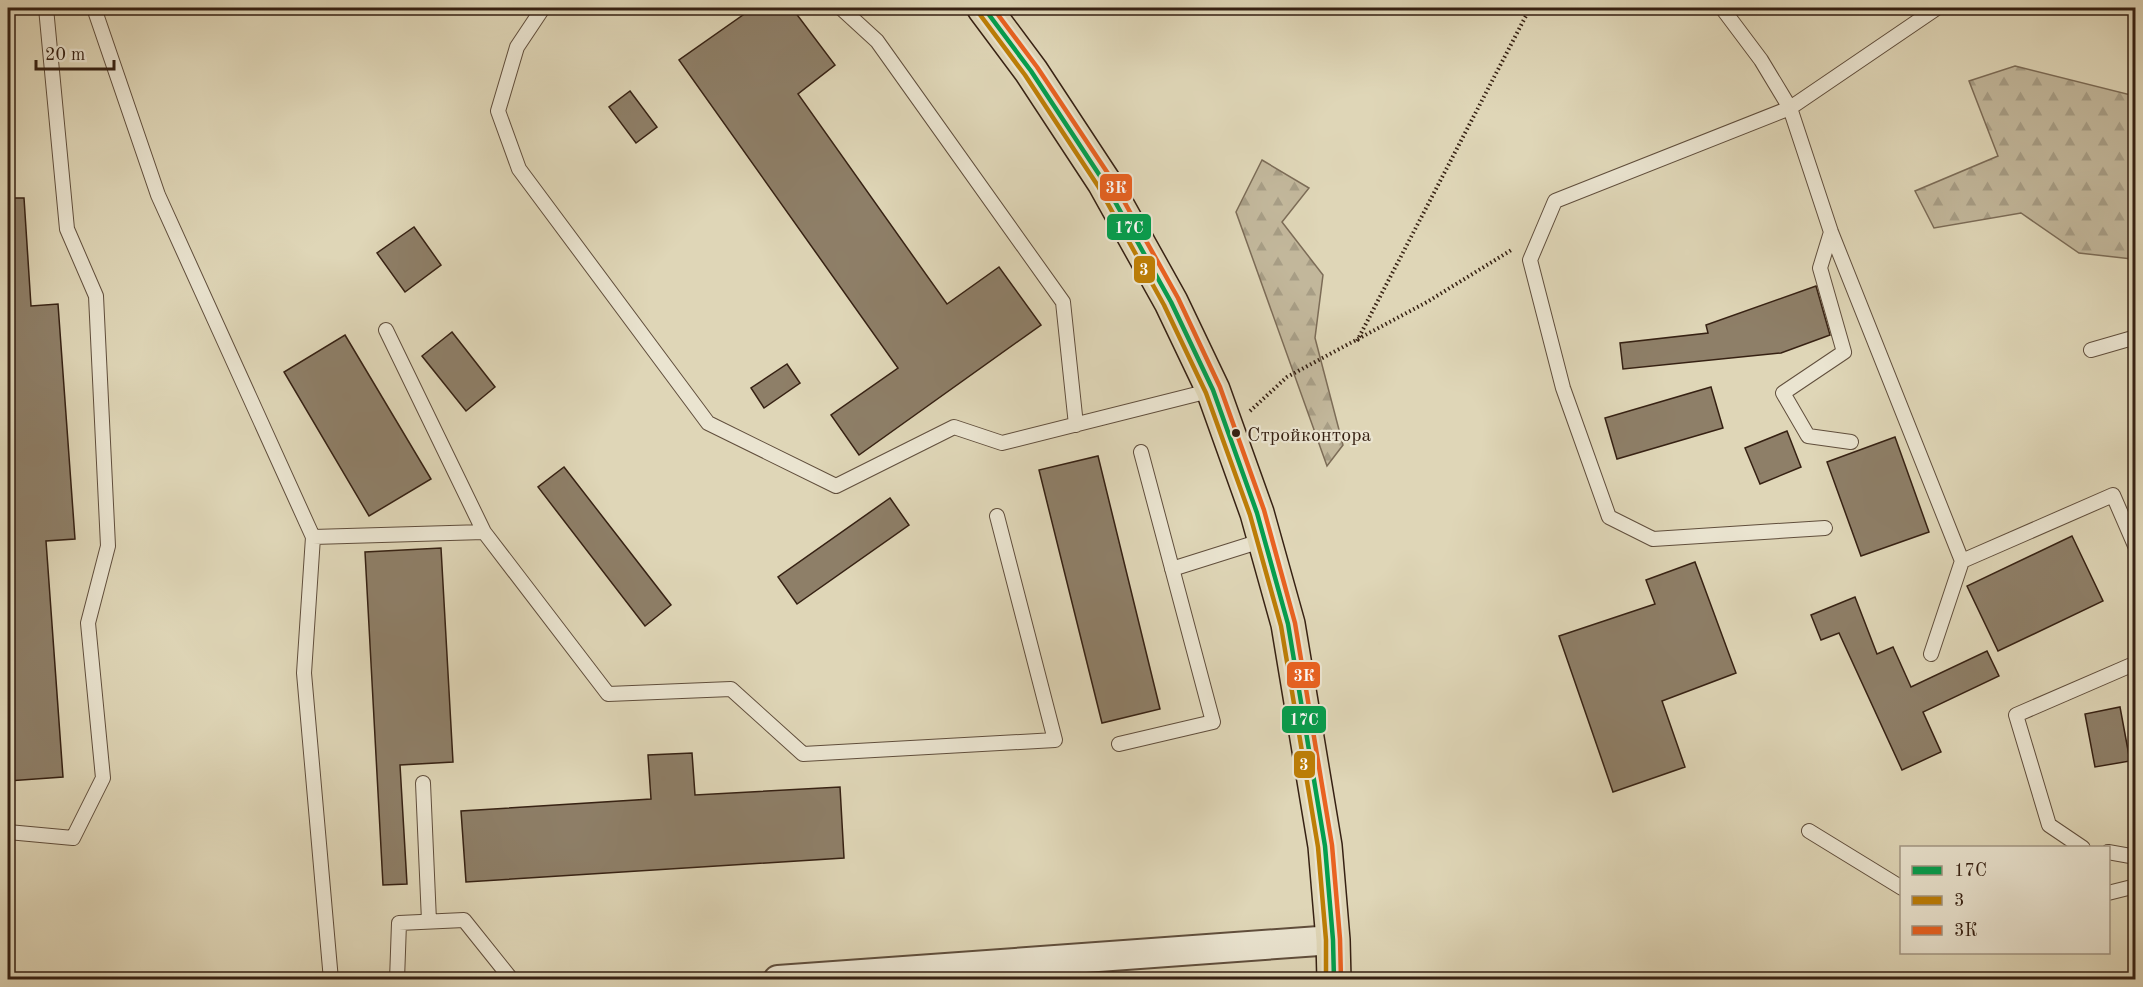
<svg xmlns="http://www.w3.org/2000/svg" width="2143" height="987" viewBox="0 0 2143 987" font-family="'Old Standard TT',serif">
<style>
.forest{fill:url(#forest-firs);stroke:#7c6c57;stroke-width:1.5}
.building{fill:#8e7f68;stroke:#362113;stroke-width:1.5}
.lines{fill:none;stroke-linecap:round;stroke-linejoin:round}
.service-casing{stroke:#604e3c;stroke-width:16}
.minor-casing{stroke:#604e3c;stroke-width:32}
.primary-casing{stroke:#362113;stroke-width:36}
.path{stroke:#362113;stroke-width:4;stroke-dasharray:1.5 3;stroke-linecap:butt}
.service{stroke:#eae4d0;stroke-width:14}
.minor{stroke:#eae4d0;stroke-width:28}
.primary{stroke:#dfd6b7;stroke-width:33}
.bus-1-casing{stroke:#eae4d0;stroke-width:9}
.bus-2-casing{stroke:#eae4d0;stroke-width:9}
.bus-3-casing{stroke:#eae4d0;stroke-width:9}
.bus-1{stroke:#039f4e;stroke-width:4.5}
.bus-2{stroke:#bd7e06;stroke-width:4.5}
.bus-3{stroke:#e96221;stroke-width:4.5}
.bus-dot{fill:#362113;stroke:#eae4d0;stroke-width:2}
.labels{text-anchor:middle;stroke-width:4.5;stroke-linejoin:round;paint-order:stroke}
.bus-label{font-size:20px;fill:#362113;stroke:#eae4d0;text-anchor:start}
.line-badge{stroke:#eae4d0;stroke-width:2}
.badge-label{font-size:16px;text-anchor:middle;font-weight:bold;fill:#fff}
</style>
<defs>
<pattern id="forest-firs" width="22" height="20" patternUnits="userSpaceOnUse" patternTransform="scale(1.5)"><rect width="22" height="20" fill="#c2b79b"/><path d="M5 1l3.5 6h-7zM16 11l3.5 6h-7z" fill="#a79d85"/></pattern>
</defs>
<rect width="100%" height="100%" fill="#dfd6b7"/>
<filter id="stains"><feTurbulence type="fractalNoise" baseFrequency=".00333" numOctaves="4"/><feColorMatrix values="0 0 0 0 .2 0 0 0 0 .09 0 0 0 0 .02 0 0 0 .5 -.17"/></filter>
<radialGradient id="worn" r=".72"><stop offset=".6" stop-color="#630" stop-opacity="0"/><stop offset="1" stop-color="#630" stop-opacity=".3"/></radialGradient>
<path class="forest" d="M 2015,66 L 2135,96 L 2136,256 L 2132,259 L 2079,253 L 2021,213 L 1934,228 L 1915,191 L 1998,156 L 1969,81 Z
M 1262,160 L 1309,188 L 1282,222 L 1323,275 L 1315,338 L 1343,445 L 1327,466 L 1236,212 Z"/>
<path class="building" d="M 753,8 L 792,8 L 835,65 L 798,94 L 947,304 L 999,267 L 1041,325 L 859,455 L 831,415 L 898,368 L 679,60 Z
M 630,91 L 657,127 L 636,143 L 609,107 Z
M 8,198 L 24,198 L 31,306 L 58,304 L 75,539 L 46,541 L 63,777 L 8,781 Z
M 414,227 L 441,265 L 405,292 L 377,253 Z
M 1816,286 L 1830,335 L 1781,353 L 1623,369 L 1620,343 L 1708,333 L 1706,325 Z
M 452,332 L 495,387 L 466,411 L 422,356 Z
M 345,335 L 431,479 L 369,516 L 284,372 Z
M 787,364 L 800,383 L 764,408 L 751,388 Z
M 1711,387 L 1723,428 L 1617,459 L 1605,418 Z
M 1787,431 L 1801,467 L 1760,484 L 1745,448 Z
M 1895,437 L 1929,532 L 1861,556 L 1827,462 Z
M 1098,456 L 1160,709 L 1102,723 L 1039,470 Z
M 564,467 L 671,605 L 645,626 L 538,487 Z
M 890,498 L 909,525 L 797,604 L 778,577 Z
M 2072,536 L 2103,601 L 1998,651 L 1967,586 Z
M 441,548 L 453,762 L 400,765 L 407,884 L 383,885 L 365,552 Z
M 1695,562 L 1736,673 L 1662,701 L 1685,767 L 1613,792 L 1559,636 L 1655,604 L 1646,580 Z
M 1855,597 L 1877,654 L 1893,647 L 1911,687 L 1987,651 L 1999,676 L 1923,712 L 1941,752 L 1902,770 L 1839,633 L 1821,640 L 1811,615 Z
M 2120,707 L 2130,761 L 2095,767 L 2085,714 Z
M 692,753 L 695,795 L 840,787 L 844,858 L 466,882 L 461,811 L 651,799 L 648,755 Z"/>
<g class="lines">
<defs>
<path id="service" d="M 94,8 L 158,195 L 313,537 L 304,673 L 331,980
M 543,8 L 517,47 L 498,111 L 519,169 L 708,423 L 836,486 L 954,427 L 1002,443 L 1213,390
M 841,8 L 877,41 L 1063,302 L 1076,425
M 1722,8 L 1761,60 L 1790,108 L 1555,201 L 1530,260 L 1563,388 L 1609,517 L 1653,539 L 1825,528
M 1937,8 L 1790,108 L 1831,232 L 1962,561 L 2113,495 L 2136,548
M 1831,232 L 1820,268 L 1844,352 L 1783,393 L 1808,436 L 1851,442
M 386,330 L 484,532
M 2091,350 L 2136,337
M 313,537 L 484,532 L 608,694 L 731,689 L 803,754 L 1055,740 L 997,516
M 1172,569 L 1264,540
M 1931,654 L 1962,561
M 1119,744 L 1213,722 L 1141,452
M 423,783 L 429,921
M 1809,831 L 1902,888
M 8,832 L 73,838 L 103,778 L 88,623 L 108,546 L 96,296 L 67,229 L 46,8
M 2083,848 L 2049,825 L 2016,715 L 2136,663
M 2108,852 L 2136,857
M 2108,893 L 2136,886
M 397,980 L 399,923 L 464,920 L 512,980"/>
<path id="minor" d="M 778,980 L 1333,940"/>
<path id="primary" d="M 984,8 L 1031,71 L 1104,182 L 1171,302 L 1213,390 L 1257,513 L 1288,624 L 1325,846 L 1333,940 L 1334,980"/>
</defs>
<use href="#service" class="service-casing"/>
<use href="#minor" class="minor-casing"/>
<use href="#primary" class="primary-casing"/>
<path class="path" d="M 1357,341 L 1530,8
M 1250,411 L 1287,377 L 1427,302 L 1513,249"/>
<use href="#service" class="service"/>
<use href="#minor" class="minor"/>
<use href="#primary" class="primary"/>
<defs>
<path id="bus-1" d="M 984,8 L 1031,71 L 1104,182 L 1171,302 L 1213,390 L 1257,513 L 1288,624 L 1325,846 L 1333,940 L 1334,980"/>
<path id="bus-2" d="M 978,12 L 1025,75 L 1098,186 L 1164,305 L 1206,393 L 1250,515 L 1281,626 L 1318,847 L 1326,940 L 1326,980"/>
<path id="bus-3" d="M 993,8 L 1037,67 L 1111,178 L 1178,298 L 1220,387 L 1264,510 L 1295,623 L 1332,845 L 1340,939 L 1341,980"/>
</defs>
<use href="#bus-1" class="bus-1-casing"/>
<use href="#bus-2" class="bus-2-casing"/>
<use href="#bus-3" class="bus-3-casing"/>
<use href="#bus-1" class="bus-1"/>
<use href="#bus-2" class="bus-2"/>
<use href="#bus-3" class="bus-3"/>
</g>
<circle class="bus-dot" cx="1236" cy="433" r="5"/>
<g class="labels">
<g class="bus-label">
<text x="1247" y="441">Стройконтора</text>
</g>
</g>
<g class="line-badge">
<rect x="1099" y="173" width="34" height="29" rx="6" fill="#e96221"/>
<rect x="1106" y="213" width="46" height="28" rx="6" fill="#039f4e"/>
<rect x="1133" y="255" width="23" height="29" rx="6" fill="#bd7e06"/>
<rect x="1286" y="661" width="35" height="28" rx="6" fill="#e96221"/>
<rect x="1281" y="705" width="46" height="29" rx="6" fill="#039f4e"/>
<rect x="1293" y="750" width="23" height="29" rx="6" fill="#bd7e06"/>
</g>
<g class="badge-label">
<text x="1116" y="193">3К</text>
<text x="1129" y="233">17С</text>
<text x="1144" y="275">3</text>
<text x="1304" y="681">3К</text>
<text x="1304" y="725">17С</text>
<text x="1304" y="770">3</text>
</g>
<rect width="2143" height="987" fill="none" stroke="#dfd6b7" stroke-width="30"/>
<rect x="9" y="9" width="2125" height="969" fill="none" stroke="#362113" stroke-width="3"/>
<rect x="15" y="15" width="2113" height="957" fill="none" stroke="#362113" stroke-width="1.5"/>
<rect x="1900" y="846" width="210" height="108" fill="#eae4d0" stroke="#a29684" stroke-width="1.5"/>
<rect x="1912" y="866" width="30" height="9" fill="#039f4e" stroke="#a29684" stroke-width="1.5"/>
<text x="1954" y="876" font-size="18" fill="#362113">17С</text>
<rect x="1912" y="896" width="30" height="9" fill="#bd7e06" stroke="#a29684" stroke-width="1.5"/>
<text x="1954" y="906" font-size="18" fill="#362113">3</text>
<rect x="1912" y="926" width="30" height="9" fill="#e96221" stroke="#a29684" stroke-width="1.5"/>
<text x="1954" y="936" font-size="18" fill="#362113">3К</text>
<path d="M36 60v9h78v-9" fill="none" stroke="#362113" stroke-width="3"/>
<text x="45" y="60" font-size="18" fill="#362113" stroke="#eae4d0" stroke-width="4.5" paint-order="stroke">20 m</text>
<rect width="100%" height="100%" filter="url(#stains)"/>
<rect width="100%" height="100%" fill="url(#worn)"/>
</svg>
